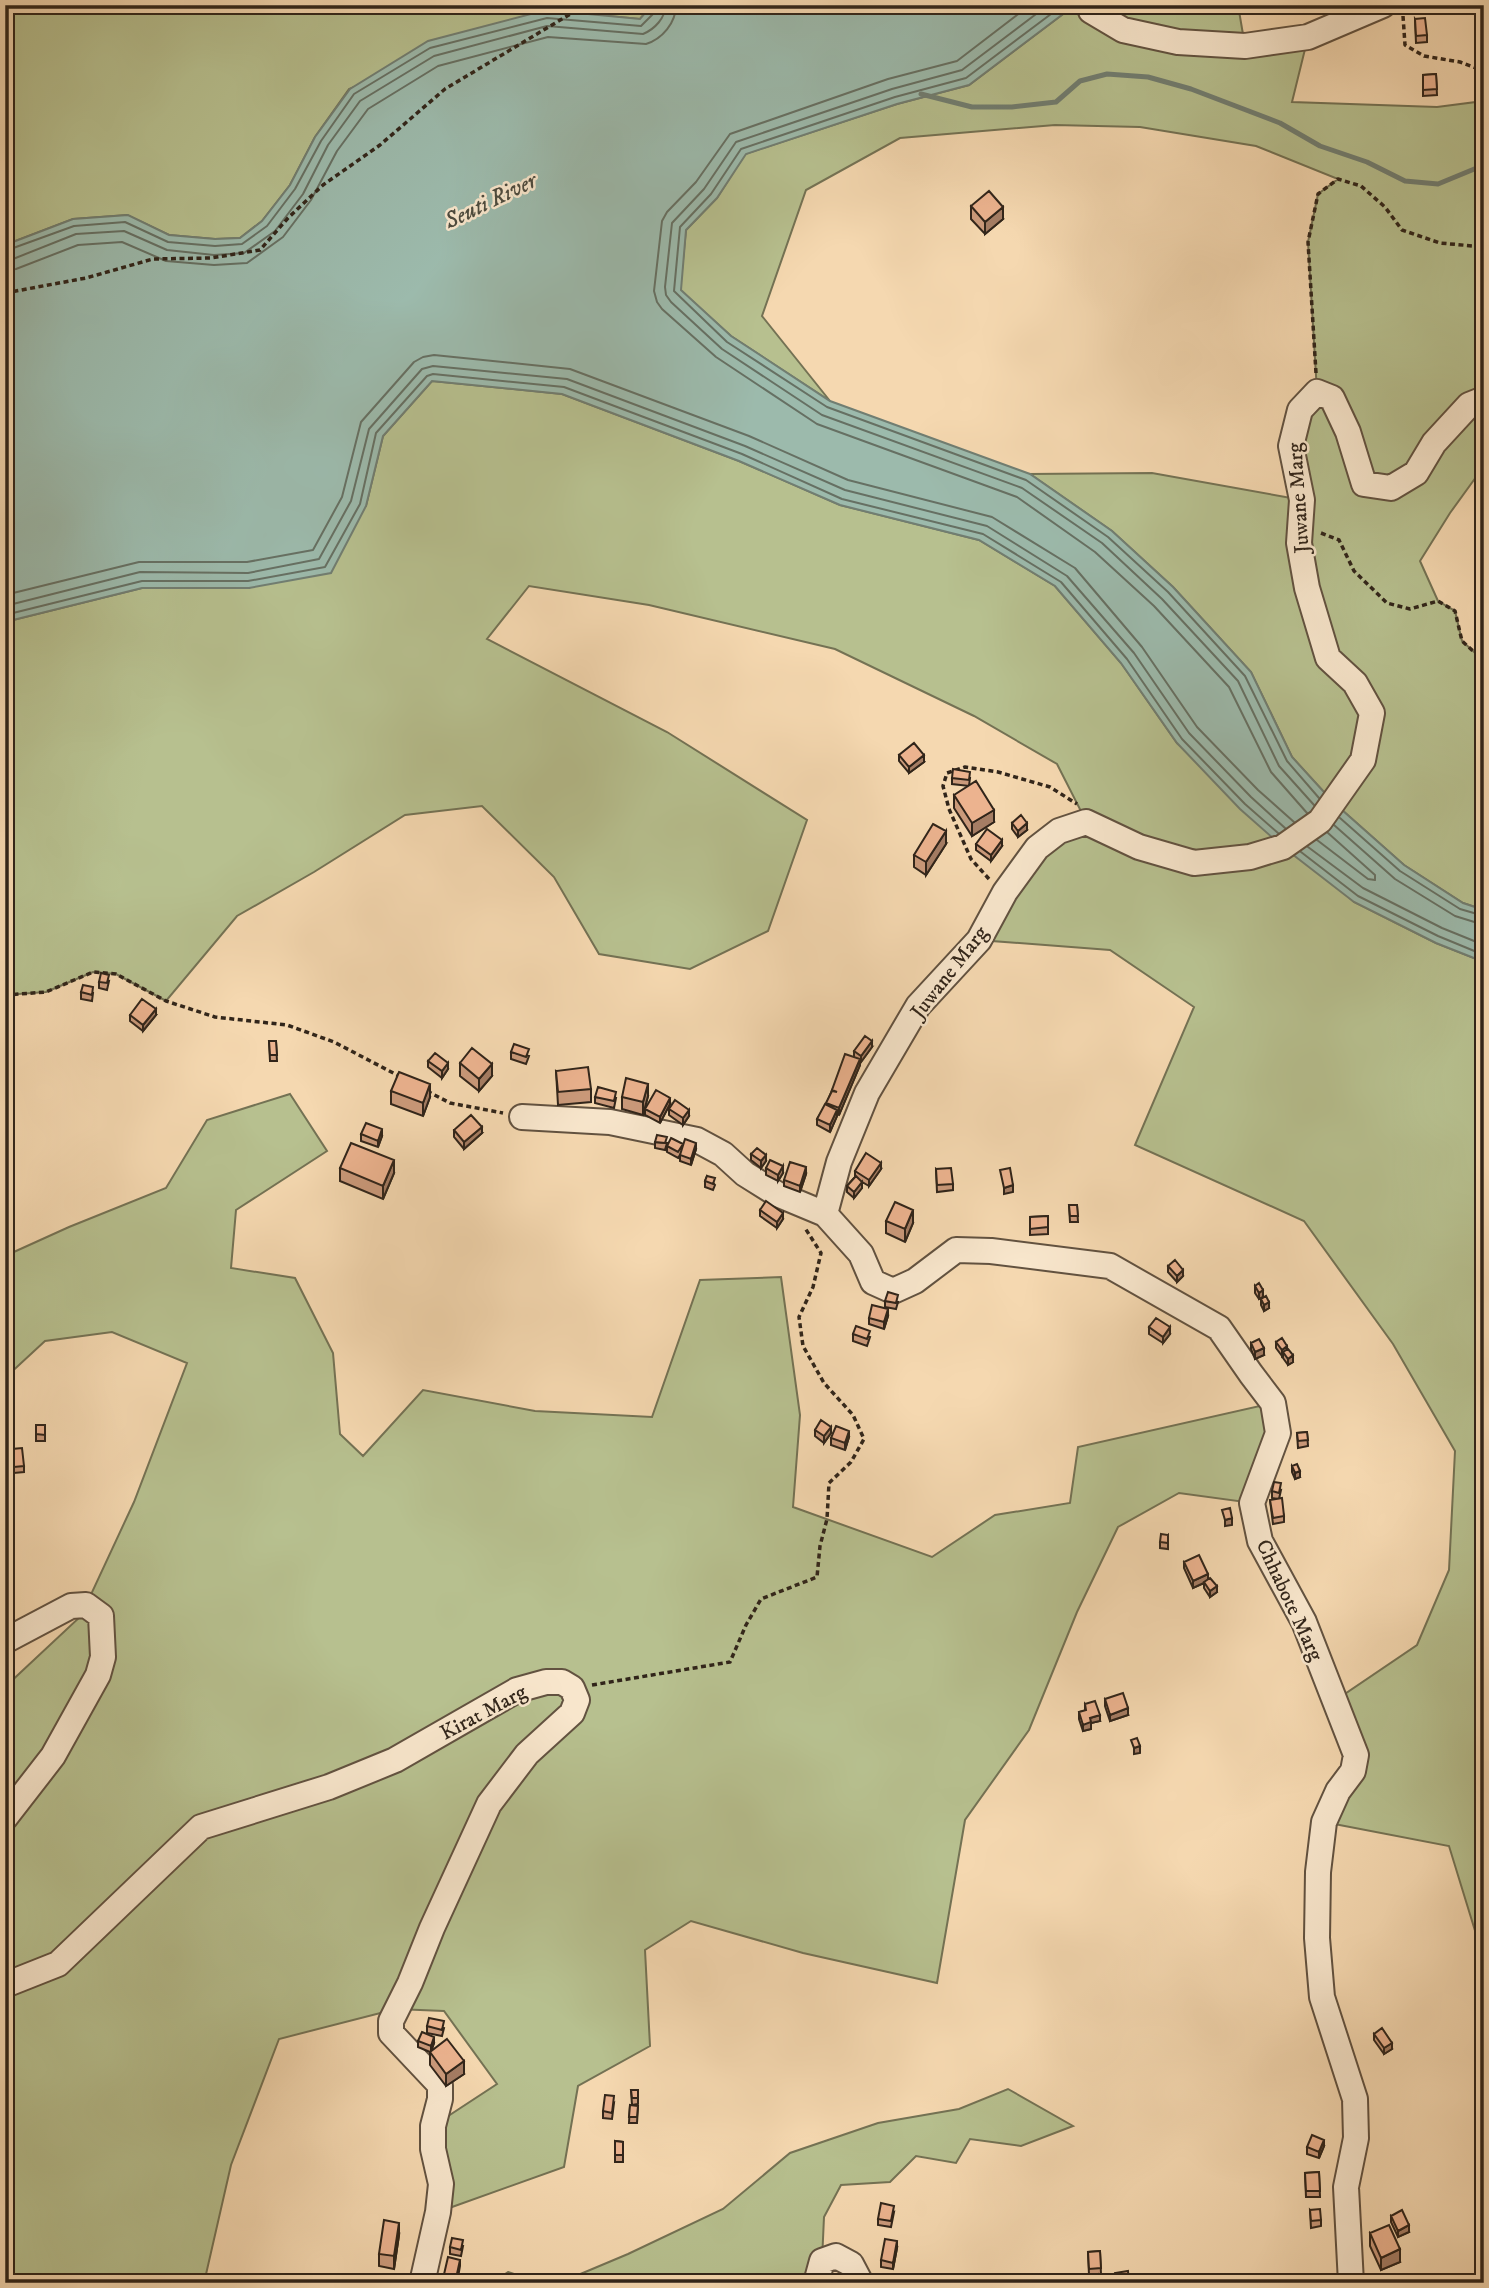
<svg xmlns="http://www.w3.org/2000/svg" width="1489" height="2288" viewBox="0 0 1489 2288" font-family="'IM FELL DW Pica',serif">
<style>
.green{fill:#b7c08f;stroke:#747254;stroke-width:2}
.water{fill:#9cbaac;stroke:#717e72;stroke-width:2}
.lines{fill:none;stroke-linecap:round;stroke-linejoin:round}
.shore{stroke:#667063;stroke-width:2}
.stream{stroke:#717e72;stroke-width:5}
.minor-casing{stroke:#625240;stroke-width:28}
.path{stroke:#31251a;stroke-width:3.5;stroke-dasharray:5 3.5;stroke-linecap:butt}
.minor{stroke:#f8e6cc;stroke-width:24}
.wall{fill:#cb9a7b;stroke:#31251a;stroke-width:2}
.shaded-wall{fill:#a57d64;stroke:#31251a;stroke-width:2}
.building{fill:#ecb38f;stroke:#31251a;stroke-width:2}
.labels{text-anchor:middle;stroke-width:5;stroke-linejoin:round;paint-order:stroke}
.street-label{font-size:21px;fill:#31251a;stroke:#f8e6cc}
.water-label{font-size:23px;font-style:italic;fill:#4c4a3e;stroke:#f8e6cc}
</style>
<rect width="100%" height="100%" fill="#f5d8b0"/>
<filter id="stains"><feTurbulence type="fractalNoise" baseFrequency=".00286" numOctaves="4"/><feColorMatrix values="0 0 0 0 .2 0 0 0 0 .09 0 0 0 0 .02 0 0 0 .5 -.17"/></filter>
<radialGradient id="worn" r=".72"><stop offset=".6" stop-color="#630" stop-opacity="0"/><stop offset="1" stop-color="#630" stop-opacity=".3"/></radialGradient>
<path class="green" d="M 5,5 L 652,5 L 640,19 L 546,10 L 349,89 L 315,137 L 290,185 L 262,221 L 240,238 L 215,239 L 169,235 L 127,215 L 73,219 L 5,245 Z
M 1075,5 L 1238,5 L 1245,46 L 1308,37 L 1292,102 L 1437,107 L 1484,101 L 1484,466 L 1450,513 L 1420,561 L 1438,601 L 1455,611 L 1462,641 L 1484,661 L 1484,910 L 1463,903 L 1404,865 L 1333,802 L 1292,757 L 1251,672 L 1173,587 L 1112,531 L 1030,474 L 1152,473 L 1302,500 L 1291,446 L 1317,392 L 1308,242 L 1318,194 L 1338,179 L 1256,146 L 1140,127 L 1055,125 L 900,138 L 806,190 L 762,316 L 830,401 L 731,336 L 680,290 L 686,230 L 717,198 L 745,154 L 897,104 L 969,85 Z
M 432,381 L 562,394 L 739,461 L 840,505 L 979,540 L 1055,586 L 1121,663 L 1177,743 L 1354,902 L 1436,943 L 1484,962 L 1484,1960 L 1449,1846 L 1324,1822 L 1353,1771 L 1336,1700 L 1417,1645 L 1449,1570 L 1455,1451 L 1393,1344 L 1304,1221 L 1135,1145 L 1194,1007 L 1110,950 L 979,940 L 1005,892 L 1086,821 L 1057,764 L 974,716 L 835,649 L 649,605 L 529,586 L 487,639 L 667,732 L 807,820 L 768,931 L 690,969 L 599,954 L 554,877 L 482,806 L 405,815 L 314,872 L 237,916 L 166,1001 L 116,974 L 93,972 L 46,992 L 5,995 L 5,622 L 142,588 L 249,588 L 366,506 L 383,436 Z
M 290,1094 L 327,1151 L 236,1210 L 231,1268 L 295,1278 L 333,1353 L 340,1434 L 363,1456 L 423,1390 L 535,1411 L 652,1417 L 700,1280 L 781,1277 L 800,1415 L 793,1507 L 932,1557 L 995,1515 L 1070,1503 L 1078,1447 L 1273,1403 L 1252,1503 L 1179,1493 L 1118,1527 L 1077,1612 L 1029,1730 L 965,1820 L 937,1983 L 803,1953 L 691,1921 L 645,1950 L 650,2046 L 578,2086 L 564,2167 L 438,2212 L 433,2126 L 497,2084 L 444,2011 L 396,2009 L 279,2039 L 231,2165 L 204,2283 L 5,2283 L 5,1959 L 13,1948 L 5,1941 L 5,1687 L 81,1616 L 134,1502 L 187,1363 L 112,1332 L 45,1341 L 5,1378 L 5,1256 L 69,1227 L 166,1188 L 207,1120 Z
M 1008,2089 L 1073,2126 L 1021,2146 L 970,2139 L 956,2163 L 916,2156 L 890,2182 L 841,2185 L 824,2217 L 822,2261 L 816,2283 L 559,2283 L 628,2254 L 723,2209 L 790,2153 L 878,2123 L 959,2109 Z
M 508,2272 L 541,2283 L 492,2283 Z"/>
<path class="water" d="M 652,5 L 1075,5 L 969,85 L 897,104 L 746,154 L 717,198 L 686,230 L 681,290 L 731,336 L 830,401 L 1030,474 L 1112,531 L 1173,587 L 1251,672 L 1292,757 L 1333,802 L 1404,865 L 1463,903 L 1484,910 L 1484,962 L 1436,943 L 1354,902 L 1283,847 L 1240,809 L 1177,743 L 1121,663 L 1055,586 L 979,540 L 840,505 L 739,461 L 562,394 L 432,381 L 383,436 L 366,506 L 331,573 L 249,588 L 142,588 L 5,622 L 5,245 L 73,219 L 128,215 L 169,235 L 215,239 L 240,238 L 262,221 L 290,185 L 315,137 L 350,89 L 428,41 L 546,10 L 640,19 Z"/>
<g class="lines">
<path class="shore" d="M 1030,5 L 957,61 L 888,79 L 730,134 L 696,182 L 667,212 L 662,221 L 654,291 L 657,302 L 662,309 L 716,357 L 817,424 L 1017,497 L 1095,552 L 1154,606 L 1229,687 L 1271,772 L 1307,813
M 1048,5 L 962,70 L 892,89 L 736,142 L 704,189 L 672,223 L 665,287 L 666,295 L 671,302 L 722,349 L 822,415 L 1022,488 L 1102,543 L 1162,599 L 1238,681 L 1279,766 L 1314,805
M 1063,5 L 966,78 L 895,97 L 741,149 L 711,194 L 680,227 L 674,291 L 727,342 L 827,407 L 1026,480 L 1108,537 L 1168,592 L 1245,676 L 1287,761 L 1319,798
M 5,251 L 74,226 L 125,222 L 168,242 L 215,246 L 242,244 L 267,226 L 295,189 L 321,141 L 354,94 L 430,48 L 547,18 L 641,26 L 655,12 L 657,5
M 5,260 L 13,259 L 76,234 L 124,231 L 167,250 L 214,255 L 244,253 L 275,231 L 303,194 L 328,145 L 360,101 L 434,56 L 547,26 L 643,34 C 655,29 665,18 666,5
M 5,270 L 16,269 L 78,245 L 122,242 L 166,261 L 214,265 L 247,263 L 283,237 L 311,200 L 337,151 L 368,109 L 438,66 L 548,37 L 646,44 C 662,39 676,23 676,5
M 5,595 L 139,562 L 247,562 L 313,550 L 342,497 L 361,422 L 414,362 L 423,357 L 434,355 L 570,369 L 749,436 L 848,480 L 992,517 L 1075,568 L 1142,647 L 1197,727 L 1258,790 L 1294,822
M 5,606 L 140,572 L 248,573 L 319,559 L 351,501 L 369,429 L 422,369 L 433,366 L 567,379 L 745,446 L 845,490 L 987,526 L 1067,576 L 1134,653 L 1189,733 L 1251,797 L 1285,828
M 5,615 L 142,581 L 248,581 L 325,567 L 360,504 L 376,433 L 427,376 L 433,374 L 564,387 L 742,454 L 842,499 L 983,534 L 1061,582 L 1127,659 L 1182,739 L 1245,804 L 1278,833
M 1340,818 L 1400,871 L 1460,909 L 1484,916
M 1334,825 L 1395,879 L 1455,916 L 1484,925
M 1317,840 L 1368,879 L 1375,880 L 1375,875 L 1328,833
M 1308,847 L 1363,888 L 1442,928 L 1484,945
M 1301,852 L 1358,896 L 1438,936 L 1484,955"/>
<path class="stream" d="M 921,94 L 972,107 L 1012,107 L 1056,102 L 1080,81 L 1107,74 L 1148,77 L 1191,89 L 1280,123 L 1320,146 L 1367,162 L 1405,181 L 1438,184 L 1484,165"/>
<defs>
<path id="minor" d="M 1091,5 L 1091,11 L 1123,30 L 1178,42 L 1245,46 L 1308,37 L 1383,5
M 522,1117 L 610,1122 L 697,1140 L 723,1154 L 745,1174 L 777,1194 L 825,1214 L 861,1254 L 873,1282 L 893,1291 L 915,1281 L 956,1250 L 991,1251 L 1110,1266 L 1219,1328 L 1251,1374 L 1273,1403 L 1278,1433 L 1252,1503 L 1260,1541 L 1304,1622 L 1356,1755 L 1353,1771 L 1338,1791 L 1324,1822 L 1318,1872 L 1317,1938 L 1322,1997 L 1355,2099 L 1356,2138 L 1346,2187 L 1351,2283
M 825,1214 L 839,1162 L 867,1093 L 918,1006 L 979,940 L 1005,892 L 1037,848 L 1059,831 L 1086,822 L 1139,847 L 1194,863 L 1250,857 L 1283,847 L 1320,821 L 1363,760 L 1372,713 L 1355,683 L 1328,658 L 1307,588 L 1299,543 L 1302,500 L 1291,446 L 1300,410 L 1317,392 L 1332,398 L 1348,432 L 1364,484 L 1391,488 L 1416,473 L 1434,443 L 1469,405 L 1484,399
M 5,1641 L 71,1606 L 86,1605 L 101,1616 L 103,1657 L 98,1675 L 53,1756 L 5,1818
M 5,1985 L 58,1964 L 201,1827 L 329,1787 L 395,1760 L 517,1690 L 546,1682 L 562,1682 L 572,1688 L 577,1700 L 572,1713 L 527,1754 L 489,1804 L 432,1928 L 410,1983 L 391,2021 L 391,2033 L 440,2085 L 440,2099 L 433,2126 L 433,2149 L 441,2184 L 438,2212 L 422,2283
M 816,2283 L 822,2261 L 836,2256 L 851,2264 L 861,2283"/>
</defs>
<use href="#minor" class="minor-casing"/>
<path class="path" d="M 1403,16 L 1405,45 L 1424,56 L 1460,62 L 1484,71
M 5,293 L 86,278 L 153,259 L 211,258 L 260,250 L 288,218 L 323,185 L 380,145 L 445,89 L 572,13 L 578,5
M 1316,373 L 1308,242 L 1318,194 L 1338,179 L 1361,186 L 1385,207 L 1402,230 L 1440,243 L 1484,247
M 1321,533 L 1339,540 L 1354,571 L 1387,603 L 1410,609 L 1438,601 L 1455,611 L 1462,641 L 1484,661
M 989,879 L 971,859 L 949,809 L 943,786 L 947,773 L 965,767 L 998,772 L 1050,787 L 1077,804
M 5,995 L 46,992 L 93,972 L 116,974 L 166,1001 L 215,1017 L 287,1025 L 334,1042 L 399,1076
M 427,1091 L 450,1103 L 503,1113
M 592,1685 L 730,1662 L 746,1625 L 761,1599 L 817,1577 L 820,1546 L 827,1519 L 829,1483 L 851,1462 L 864,1439 L 853,1415 L 824,1383 L 803,1346 L 799,1317 L 813,1287 L 821,1253 L 805,1228"/>
<use href="#minor" class="minor"/>
</g>
<path class="wall" d="M 1415,19 L 1427,35 L 1427,42 L 1416,43 Z
M 1436,74 L 1437,95 L 1423,96 L 1423,75 Z
M 971,206 L 1003,219 L 985,234 L 971,219 Z
M 899,755 L 924,762 L 909,773 L 899,761 Z
M 952,778 L 970,778 L 969,786 L 952,784 Z
M 954,795 L 994,822 L 972,836 L 954,808 Z
M 1012,823 L 1027,830 L 1018,837 L 1012,829 Z
M 946,844 L 926,875 L 914,867 L 914,855 Z
M 976,844 L 1002,846 L 991,861 L 976,850 Z
M 109,981 L 107,990 L 99,988 L 99,982 Z
M 81,992 L 93,993 L 92,1001 L 81,999 Z
M 130,1015 L 156,1015 L 143,1031 L 130,1021 Z
M 269,1041 L 276,1041 L 277,1061 L 270,1061 Z
M 872,1047 L 861,1062 L 860,1061 L 860,1065 L 839,1115 L 837,1114 L 837,1116 L 830,1132 L 817,1125 L 817,1119 L 826,1105 L 832,1090 L 854,1057 L 854,1051 Z
M 511,1052 L 529,1056 L 526,1064 L 511,1059 Z
M 428,1061 L 448,1069 L 442,1078 L 428,1067 Z
M 460,1063 L 492,1076 L 479,1091 L 460,1076 Z
M 556,1071 L 591,1089 L 591,1102 L 558,1105 Z
M 391,1091 L 430,1097 L 423,1116 L 391,1104 Z
M 648,1096 L 643,1115 L 622,1109 L 622,1097 Z
M 595,1097 L 616,1098 L 614,1108 L 595,1103 Z
M 670,1104 L 660,1123 L 645,1115 L 645,1109 Z
M 669,1109 L 689,1116 L 683,1125 L 669,1115 Z
M 454,1130 L 482,1133 L 464,1149 L 454,1137 Z
M 361,1134 L 382,1136 L 378,1147 L 361,1141 Z
M 655,1142 L 667,1143 L 665,1150 L 655,1148 Z
M 667,1146 L 683,1147 L 696,1149 L 691,1165 L 680,1161 L 680,1155 L 678,1158 L 667,1152 Z
M 751,1154 L 766,1161 L 761,1168 L 751,1160 Z
M 340,1168 L 394,1173 L 383,1199 L 340,1181 Z
M 766,1168 L 783,1173 L 778,1181 L 766,1175 Z
M 881,1169 L 869,1186 L 862,1182 L 862,1188 L 854,1198 L 847,1192 L 847,1186 L 855,1177 L 855,1171 Z
M 936,1169 L 953,1184 L 953,1190 L 937,1192 Z
M 806,1174 L 800,1192 L 784,1186 L 784,1180 Z
M 707,1176 L 715,1185 L 713,1190 L 705,1187 L 705,1181 Z
M 1069,1205 L 1077,1205 L 1078,1222 L 1070,1222 Z
M 760,1210 L 783,1219 L 777,1228 L 760,1216 Z
M 1048,1216 L 1048,1234 L 1030,1235 L 1030,1217 Z
M 886,1221 L 913,1223 L 905,1242 L 886,1233 Z
M 1168,1266 L 1183,1276 L 1177,1282 L 1168,1272 Z
M 1255,1286 L 1263,1297 L 1259,1299 L 1255,1293 Z
M 1261,1299 L 1269,1308 L 1264,1311 L 1261,1305 Z
M 885,1301 L 898,1302 L 896,1309 L 885,1307 Z
M 888,1316 L 884,1329 L 869,1324 L 869,1318 Z
M 1149,1327 L 1170,1334 L 1163,1343 L 1149,1334 Z
M 853,1334 L 870,1337 L 867,1346 L 853,1341 Z
M 1276,1342 L 1287,1349 L 1293,1362 L 1288,1365 L 1283,1358 L 1283,1355 L 1282,1356 L 1276,1348 Z
M 1251,1343 L 1264,1355 L 1255,1359 L 1251,1349 Z
M 36,1425 L 45,1425 L 45,1441 L 36,1441 Z
M 815,1430 L 831,1433 L 824,1443 L 815,1436 Z
M 1307,1432 L 1308,1446 L 1298,1448 L 1297,1433 Z
M 849,1437 L 845,1450 L 831,1445 L 831,1438 Z
M 12,1449 L 24,1466 L 24,1472 L 14,1473 Z
M 1292,1466 L 1300,1477 L 1295,1479 L 1292,1472 Z
M 1281,1490 L 1279,1499 L 1284,1516 L 1284,1522 L 1273,1524 L 1270,1500 L 1278,1499 L 1272,1498 L 1272,1491 Z
M 1168,1535 L 1168,1549 L 1160,1548 L 1160,1542 Z
M 1184,1562 L 1208,1579 L 1217,1592 L 1210,1597 L 1204,1588 L 1204,1583 L 1193,1588 L 1184,1568 Z
M 1105,1699 L 1128,1715 L 1110,1721 L 1105,1706 Z
M 1085,1704 L 1100,1721 L 1091,1723 L 1091,1729 L 1083,1731 L 1079,1719 L 1079,1712 L 1085,1711 Z
M 427,2026 L 444,2028 L 442,2036 L 427,2033 Z
M 1374,2034 L 1392,2049 L 1384,2054 L 1374,2040 Z
M 418,2041 L 434,2043 L 431,2051 L 464,2074 L 446,2086 L 430,2065 L 430,2052 L 418,2047 Z
M 631,2090 L 638,2090 L 638,2104 L 632,2105 Z
M 614,2103 L 612,2119 L 603,2118 L 603,2111 Z
M 630,2105 L 638,2106 L 637,2123 L 629,2123 Z
M 615,2141 L 623,2142 L 623,2162 L 615,2162 Z
M 1324,2146 L 1319,2158 L 1307,2154 L 1307,2147 Z
M 1484,2160 L 1484,2177 L 1480,2168 L 1480,2162 Z
M 1319,2172 L 1320,2197 L 1306,2197 L 1305,2173 Z
M 1310,2210 L 1321,2220 L 1321,2226 L 1311,2228 Z
M 894,2212 L 891,2227 L 878,2225 L 878,2219 Z
M 1391,2216 L 1409,2232 L 1398,2237 L 1391,2222 Z
M 1370,2233 L 1400,2262 L 1381,2270 L 1370,2246 Z
M 399,2235 L 394,2269 L 379,2266 L 379,2254 Z
M 463,2246 L 461,2256 L 450,2254 L 450,2247 Z
M 897,2248 L 893,2269 L 881,2267 L 881,2260 Z
M 1100,2251 L 1101,2274 L 1098,2274 L 1100,2283 L 1092,2283 L 1091,2276 L 1095,2275 L 1089,2275 L 1088,2252 Z"/>
<path class="shaded-wall" d="M 1003,207 L 1003,219 L 985,234 L 985,222 Z
M 924,755 L 924,762 L 909,773 L 909,767 Z
M 994,810 L 994,822 L 972,836 L 972,823 Z
M 1027,823 L 1027,830 L 1018,837 L 1018,831 Z
M 946,831 L 946,844 L 926,875 L 926,862 Z
M 1002,840 L 1002,846 L 991,861 L 991,855 Z
M 156,1009 L 156,1015 L 143,1031 L 143,1025 Z
M 872,1041 L 872,1047 L 861,1062 L 861,1056 Z
M 860,1059 L 860,1065 L 839,1115 L 839,1108 Z
M 448,1063 L 448,1069 L 442,1078 L 442,1071 Z
M 492,1064 L 492,1076 L 479,1091 L 479,1079 Z
M 430,1084 L 430,1097 L 423,1116 L 423,1103 Z
M 648,1084 L 648,1096 L 643,1115 L 643,1102 Z
M 670,1098 L 670,1104 L 660,1123 L 660,1117 Z
M 689,1110 L 689,1116 L 683,1125 L 683,1118 Z
M 837,1110 L 837,1116 L 830,1132 L 830,1125 Z
M 482,1127 L 482,1133 L 464,1149 L 464,1142 Z
M 382,1129 L 382,1136 L 378,1147 L 378,1141 Z
M 696,1143 L 696,1149 L 691,1165 L 691,1159 Z
M 766,1155 L 766,1161 L 761,1168 L 761,1161 Z
M 394,1160 L 394,1173 L 383,1199 L 383,1186 Z
M 881,1163 L 881,1169 L 869,1186 L 869,1180 Z
M 783,1166 L 783,1173 L 778,1181 L 778,1175 Z
M 806,1167 L 806,1174 L 800,1192 L 800,1186 Z
M 862,1182 L 862,1188 L 854,1198 L 854,1192 Z
M 1013,1185 L 1013,1192 L 1004,1194 L 1004,1188 Z
M 913,1210 L 913,1223 L 905,1242 L 905,1229 Z
M 783,1213 L 783,1219 L 777,1228 L 777,1222 Z
M 1183,1270 L 1183,1276 L 1177,1282 L 1177,1276 Z
M 1263,1290 L 1263,1297 L 1259,1299 L 1259,1293 Z
M 1269,1302 L 1269,1308 L 1264,1311 L 1264,1305 Z
M 888,1309 L 888,1316 L 884,1329 L 884,1322 Z
M 1170,1327 L 1170,1334 L 1163,1343 L 1163,1337 Z
M 1287,1346 L 1287,1352 L 1283,1352 L 1283,1355 L 1282,1356 L 1282,1350 Z
M 1264,1348 L 1264,1355 L 1255,1359 L 1255,1352 Z
M 1293,1355 L 1293,1362 L 1288,1365 L 1288,1359 Z
M 831,1427 L 831,1433 L 824,1443 L 824,1436 Z
M 849,1431 L 849,1437 L 845,1450 L 845,1443 Z
M 1300,1471 L 1300,1477 L 1295,1479 L 1295,1473 Z
M 1232,1518 L 1232,1525 L 1225,1526 L 1225,1520 Z
M 9,1530 L 9,1537 L 5,1538 L 5,1532 Z
M 1208,1574 L 1208,1581 L 1193,1588 L 1193,1581 Z
M 1217,1586 L 1217,1592 L 1210,1597 L 1210,1591 Z
M 1128,1708 L 1128,1715 L 1110,1721 L 1110,1715 Z
M 1100,1715 L 1100,1721 L 1091,1723 L 1091,1729 L 1083,1731 L 1083,1725 L 1090,1718 Z
M 1140,1746 L 1140,1753 L 1134,1754 L 1134,1748 Z
M 434,2037 L 434,2043 L 431,2052 L 431,2046 Z
M 1392,2043 L 1392,2049 L 1384,2054 L 1384,2048 Z
M 464,2061 L 464,2074 L 446,2086 L 446,2074 Z
M 1324,2140 L 1324,2146 L 1319,2158 L 1319,2152 Z
M 399,2223 L 399,2235 L 394,2269 L 394,2256 Z
M 1409,2225 L 1409,2232 L 1398,2237 L 1398,2231 Z
M 897,2241 L 897,2248 L 893,2269 L 893,2263 Z
M 1400,2249 L 1400,2262 L 1381,2270 L 1381,2258 Z
M 460,2260 L 460,2266 L 457,2283 L 455,2283 Z"/>
<path class="building" d="M 1425,18 L 1427,35 L 1416,36 L 1415,19 Z
M 1436,74 L 1437,89 L 1423,90 L 1423,75 Z
M 989,191 L 1003,207 L 985,222 L 971,206 Z
M 914,743 L 924,755 L 909,767 L 899,755 Z
M 953,769 L 970,772 L 969,780 L 952,778 Z
M 976,781 L 994,810 L 972,823 L 954,795 Z
M 1021,815 L 1027,823 L 1018,831 L 1012,823 Z
M 933,824 L 946,831 L 926,862 L 914,855 Z
M 987,829 L 1002,840 L 991,855 L 976,844 Z
M 101,973 L 109,975 L 107,983 L 99,982 Z
M 83,985 L 93,987 L 92,995 L 81,992 Z
M 142,999 L 156,1009 L 143,1025 L 130,1015 Z
M 865,1036 L 872,1041 L 861,1056 L 854,1051 Z
M 269,1041 L 276,1041 L 277,1055 L 270,1055 Z
M 514,1044 L 529,1049 L 526,1057 L 511,1052 Z
M 472,1048 L 492,1064 L 479,1079 L 460,1063 Z
M 435,1053 L 448,1063 L 442,1071 L 428,1061 Z
M 845,1054 L 860,1059 L 839,1108 L 826,1103 L 832,1091 L 837,1092 L 832,1090 Z
M 588,1067 L 591,1089 L 558,1092 L 556,1071 Z
M 399,1072 L 430,1084 L 423,1103 L 391,1091 Z
M 626,1078 L 648,1084 L 643,1102 L 622,1097 Z
M 598,1087 L 616,1092 L 614,1101 L 595,1097 Z
M 656,1090 L 670,1098 L 660,1117 L 645,1109 Z
M 675,1100 L 689,1110 L 683,1118 L 669,1109 Z
M 825,1104 L 837,1110 L 830,1125 L 817,1119 Z
M 471,1115 L 482,1127 L 464,1142 L 454,1130 Z
M 366,1123 L 382,1129 L 378,1141 L 361,1134 Z
M 657,1135 L 667,1137 L 665,1143 L 655,1142 Z
M 671,1138 L 683,1144 L 678,1152 L 667,1146 Z
M 685,1139 L 696,1143 L 691,1159 L 680,1155 Z
M 351,1143 L 394,1160 L 383,1186 L 340,1168 Z
M 757,1148 L 766,1155 L 761,1161 L 751,1154 Z
M 866,1153 L 881,1163 L 869,1180 L 855,1171 Z
M 770,1160 L 783,1166 L 778,1175 L 766,1168 Z
M 790,1162 L 806,1167 L 800,1186 L 784,1180 Z
M 951,1168 L 953,1184 L 937,1185 L 936,1169 Z
M 1010,1168 L 1013,1185 L 1004,1188 L 1000,1170 Z
M 707,1176 L 715,1178 L 713,1184 L 705,1181 Z
M 856,1176 L 862,1182 L 854,1192 L 847,1186 Z
M 766,1201 L 783,1213 L 777,1222 L 760,1210 Z
M 895,1202 L 913,1210 L 905,1229 L 886,1221 Z
M 1069,1205 L 1077,1205 L 1078,1216 L 1070,1216 Z
M 1048,1216 L 1048,1227 L 1030,1229 L 1030,1217 Z
M 1175,1260 L 1183,1270 L 1177,1276 L 1168,1266 Z
M 1259,1283 L 1263,1290 L 1259,1293 L 1255,1286 Z
M 888,1292 L 898,1295 L 896,1303 L 885,1301 Z
M 1266,1296 L 1269,1302 L 1264,1305 L 1261,1299 Z
M 872,1305 L 888,1309 L 884,1322 L 869,1318 Z
M 1156,1318 L 1170,1327 L 1163,1337 L 1149,1327 Z
M 856,1326 L 870,1331 L 867,1339 L 853,1334 Z
M 1282,1338 L 1287,1346 L 1282,1350 L 1276,1342 Z
M 1259,1339 L 1264,1348 L 1255,1352 L 1251,1343 Z
M 1288,1349 L 1293,1355 L 1288,1359 L 1283,1352 Z
M 821,1420 L 831,1427 L 824,1436 L 815,1430 Z
M 36,1425 L 45,1425 L 45,1435 L 36,1434 Z
M 836,1426 L 849,1431 L 845,1443 L 831,1438 Z
M 1307,1432 L 1308,1440 L 1298,1441 L 1297,1433 Z
M 22,1448 L 24,1466 L 14,1467 L 12,1449 Z
M 1297,1464 L 1300,1471 L 1295,1473 L 1292,1466 Z
M 1274,1482 L 1281,1483 L 1279,1493 L 1272,1491 Z
M 1282,1498 L 1284,1516 L 1273,1518 L 1270,1500 Z
M 1230,1508 L 1232,1518 L 1225,1520 L 1222,1510 Z
M 5,1520 L 9,1530 L 5,1532 Z
M 1161,1534 L 1168,1535 L 1168,1543 L 1160,1542 Z
M 1199,1555 L 1208,1574 L 1193,1581 L 1184,1562 Z
M 1210,1578 L 1217,1586 L 1210,1591 L 1204,1582 Z
M 1123,1693 L 1128,1708 L 1110,1715 L 1105,1699 Z
M 1095,1701 L 1100,1715 L 1090,1718 L 1091,1722 L 1083,1725 L 1079,1712 L 1086,1710 L 1085,1704 Z
M 1137,1738 L 1140,1746 L 1134,1748 L 1131,1740 Z
M 429,2018 L 444,2021 L 442,2030 L 427,2026 Z
M 1382,2028 L 1392,2043 L 1384,2048 L 1374,2034 Z
M 422,2032 L 434,2037 L 431,2046 L 418,2041 Z
M 447,2039 L 464,2061 L 446,2074 L 430,2052 Z
M 631,2090 L 638,2090 L 638,2098 L 632,2098 Z
M 605,2095 L 614,2096 L 612,2113 L 603,2111 Z
M 630,2105 L 638,2106 L 637,2117 L 629,2117 Z
M 1312,2135 L 1324,2140 L 1319,2152 L 1307,2147 Z
M 615,2141 L 623,2142 L 623,2155 L 615,2155 Z
M 1484,2160 L 1484,2171 L 1480,2162 Z
M 1319,2172 L 1320,2191 L 1306,2191 L 1305,2173 Z
M 881,2203 L 894,2206 L 891,2221 L 878,2219 Z
M 1320,2209 L 1321,2220 L 1311,2221 L 1310,2210 Z
M 1402,2210 L 1409,2225 L 1398,2231 L 1391,2216 Z
M 384,2220 L 399,2223 L 394,2256 L 379,2254 Z
M 1389,2225 L 1400,2249 L 1381,2258 L 1370,2233 Z
M 452,2238 L 463,2240 L 461,2250 L 450,2247 Z
M 885,2239 L 897,2241 L 893,2263 L 881,2260 Z
M 1100,2251 L 1101,2268 L 1089,2269 L 1088,2252 Z
M 448,2257 L 460,2260 L 455,2283 L 442,2283 Z
M 1128,2271 L 1129,2283 L 1116,2283 L 1115,2273 Z
M 1098,2274 L 1100,2283 L 1093,2283 L 1091,2276 Z
M 1240,2275 L 1243,2283 L 1232,2283 L 1230,2279 Z"/>
<g class="labels">
<g class="street-label">
<text transform="translate(1298 498) rotate(-94)" y="7">Juwane Marg</text>
<text transform="translate(949 972) rotate(-52)" y="7">Juwane Marg</text>
<text transform="translate(1290 1600) rotate(65)" y="7">Chhabote Marg</text>
<text transform="translate(483 1712) rotate(-28)" y="7">Kirat Marg</text>
</g>
<g class="water-label">
<text transform="translate(490 200) rotate(-26)" y="8">Seuti River</text>
</g>
</g>
<rect width="1489" height="2288" fill="none" stroke="#f5d8b0" stroke-width="28"/>
<rect x="7" y="7" width="1475" height="2274" fill="none" stroke="#31251a" stroke-width="3.5"/>
<rect x="14" y="14" width="1461" height="2260" fill="none" stroke="#31251a" stroke-width="2"/>
<rect width="100%" height="100%" filter="url(#stains)"/>
<rect width="100%" height="100%" fill="url(#worn)"/>
</svg>
